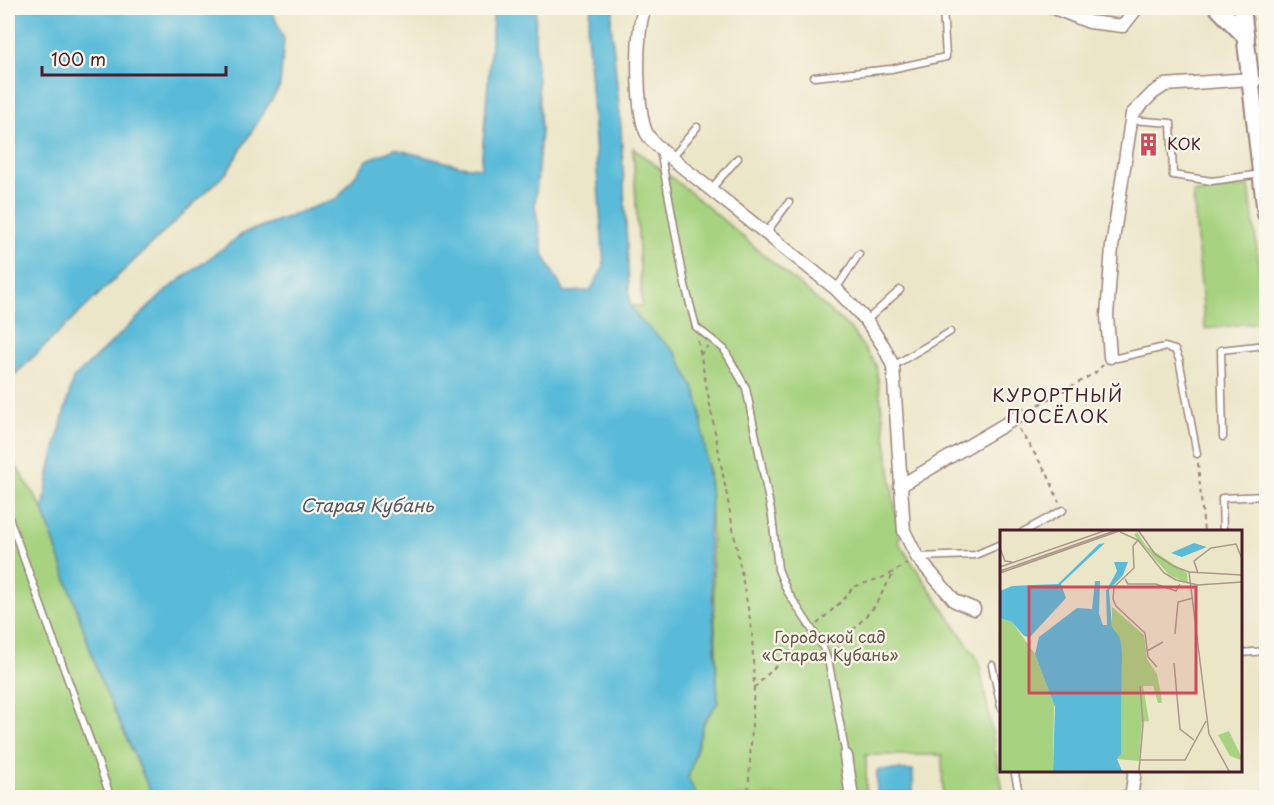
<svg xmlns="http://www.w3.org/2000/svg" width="1274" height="805" viewBox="0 0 1274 805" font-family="'Playpen Sans',sans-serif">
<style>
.green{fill:#a7d380;stroke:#787956;stroke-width:1.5}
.water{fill:#5abbd9;stroke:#526d82;stroke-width:1.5}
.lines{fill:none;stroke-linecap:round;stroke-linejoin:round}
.service-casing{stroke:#9b827a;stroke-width:9}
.minor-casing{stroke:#9b827a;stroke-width:15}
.tertiary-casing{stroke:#9b827a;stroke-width:20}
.path{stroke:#9b827a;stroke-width:2;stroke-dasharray:4.5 4.5;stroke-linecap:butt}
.service{stroke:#fff;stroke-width:6}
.minor{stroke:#fff;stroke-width:12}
.tertiary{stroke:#fff;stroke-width:16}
.labels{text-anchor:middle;stroke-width:4.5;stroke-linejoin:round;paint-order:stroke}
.poi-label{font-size:16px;fill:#4a1f2b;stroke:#fbf7ec;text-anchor:start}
.park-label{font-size:16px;fill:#654;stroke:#fbf7ec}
.neighbourhood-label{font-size:18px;letter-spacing:1.5px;fill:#4a1f2b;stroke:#fbf7ec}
.water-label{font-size:18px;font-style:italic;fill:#505668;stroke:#fbf7ec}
.inset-road{fill:none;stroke:#ab968a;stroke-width:1.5}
.view{fill:#d1495b;fill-opacity:0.15;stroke:#d1495b;stroke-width:3}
.inset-edge{fill:none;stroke:#4a1f2b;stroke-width:3}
</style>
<rect width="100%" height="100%" fill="#fbf7ec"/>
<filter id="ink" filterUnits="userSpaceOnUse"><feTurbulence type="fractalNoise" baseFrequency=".0167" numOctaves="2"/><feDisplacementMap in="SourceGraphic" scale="12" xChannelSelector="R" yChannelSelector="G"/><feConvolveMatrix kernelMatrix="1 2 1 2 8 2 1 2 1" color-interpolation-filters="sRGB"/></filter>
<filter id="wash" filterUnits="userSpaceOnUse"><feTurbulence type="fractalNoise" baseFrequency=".008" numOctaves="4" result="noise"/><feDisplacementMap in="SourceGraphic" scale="24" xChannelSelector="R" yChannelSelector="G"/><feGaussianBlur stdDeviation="1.35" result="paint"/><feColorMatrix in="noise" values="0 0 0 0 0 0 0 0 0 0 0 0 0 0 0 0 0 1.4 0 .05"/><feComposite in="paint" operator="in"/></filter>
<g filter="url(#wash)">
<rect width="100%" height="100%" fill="#ece6c9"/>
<path class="green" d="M 633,148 L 690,192 L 850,328 L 876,365 L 900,545 L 979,661 L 1004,797 L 943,797 L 942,755 L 866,755 L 866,797 L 696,796 L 688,778 L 704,722 L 718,702 L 709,468 L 639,319 L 630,306 L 642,306 Z
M 1249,186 L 1266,321 L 1205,329 L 1193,193 Z
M 8,453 L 43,509 L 101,681 L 153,797 L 8,797 Z"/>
<path class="water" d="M 8,8 L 271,8 L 284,39 L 280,86 L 227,172 L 8,381 Z
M 494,8 L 536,8 L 535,38 L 541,131 L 535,206 L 544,256 L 564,292 L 590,291 L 604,266 L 587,31 L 591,8 L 614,8 L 611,22 L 621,127 L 630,305 L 639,319 L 676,353 L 695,390 L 700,409 L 711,498 L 709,536 L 718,702 L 704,722 L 688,778 L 697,797 L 153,797 L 101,681 L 43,509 L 51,464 L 73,379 L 169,288 L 244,233 L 338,198 L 367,160 L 395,149 L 461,166 L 481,168 Z
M 877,770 L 913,770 L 913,793 L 877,793 Z"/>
</g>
<g filter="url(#ink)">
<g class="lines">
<defs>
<path id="service" d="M 814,77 L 891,69 L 946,57 L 943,8
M 1252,80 L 1266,82
M 1131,120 L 1171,123 L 1173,175 L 1212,181 L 1261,174
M 660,150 L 685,285 L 696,327 L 724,349 L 746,388 L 772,516 L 778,569 L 787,591 L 822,645 L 829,664 L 846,756
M 671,158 L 697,127
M 711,189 L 738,158
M 766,233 L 789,202
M 836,289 L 859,254
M 867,320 L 900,290
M 1110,357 L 1117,358 L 1165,347 L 1175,350 L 1179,359 L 1197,454
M 893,366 L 950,332
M 1223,437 L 1221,350 L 1266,345
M 8,515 L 111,798
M 1023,532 L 1063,510
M 1223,532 L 1222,498 L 1266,496
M 917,557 L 975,555 L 1001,544
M 1240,653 L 1266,651
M 992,665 L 1001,707
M 1014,770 L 1020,798
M 1108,798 L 1131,793"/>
<path id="minor" d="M 645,8 C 635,28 636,114 647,134 C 652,143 663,151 671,158 L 836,289 L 866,320 L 884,347 L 893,366 L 904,531 L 917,557 L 955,601 L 974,609
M 1054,8 L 1089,22 L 1123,26 L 1137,8
M 1110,357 L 1107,316 L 1112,247 L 1132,114 L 1153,93 L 1165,85 L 1251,79
M 900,486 L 1021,415
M 846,756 L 852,798
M 1131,798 L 1135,770"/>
<path id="tertiary" d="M 1218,8 L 1246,37
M 1242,8 L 1266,214"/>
</defs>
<use href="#service" class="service-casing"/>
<use href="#minor" class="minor-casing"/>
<use href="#tertiary" class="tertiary-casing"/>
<path class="path" d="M 698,341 L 752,630 L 754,688 L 748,798
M 700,355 L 708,346
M 1031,409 L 1095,373 L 1103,365
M 1019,429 L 1048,475 L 1059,502
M 1198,463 L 1204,532
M 817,624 L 844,599 L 853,587 L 887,576 L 907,563
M 835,650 L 874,607 L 893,574
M 754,688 L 805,637"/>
<use href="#service" class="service"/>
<use href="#minor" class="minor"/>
<use href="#tertiary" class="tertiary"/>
</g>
</g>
<defs>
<symbol id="building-bare" viewBox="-9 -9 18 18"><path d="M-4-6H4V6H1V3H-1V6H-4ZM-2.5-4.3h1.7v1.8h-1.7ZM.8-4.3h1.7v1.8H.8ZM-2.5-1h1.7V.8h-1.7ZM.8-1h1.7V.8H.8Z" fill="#d1495b" stroke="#fbf7ec" stroke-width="2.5" paint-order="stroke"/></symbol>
</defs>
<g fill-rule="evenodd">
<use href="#building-bare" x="1132" y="128" width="33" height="33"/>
</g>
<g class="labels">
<g class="poi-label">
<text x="1167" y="150">КОК</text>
</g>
<g class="park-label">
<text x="830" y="643">Городской сад<tspan x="830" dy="18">«Старая Кубань»</tspan></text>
</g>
<g class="neighbourhood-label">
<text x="1058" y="402">КУРОРТНЫЙ<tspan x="1058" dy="21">ПОСЁЛОК</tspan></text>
</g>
<g class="water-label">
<text x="367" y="512">Старая Кубань</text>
</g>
</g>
<g transform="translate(1000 530)">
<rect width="242" height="242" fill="#ece6c9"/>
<path d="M 137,2 L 146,16 L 187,43 L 188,53 L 169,45 L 134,5 ZM 112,77 L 144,105 L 147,129 L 157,144 L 161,164 L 162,173 L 158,173 L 153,156 L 143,156 L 149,191 L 142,192 L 139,231 L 117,229 L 121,223 L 122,122 L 112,97 ZM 0,88 L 12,92 L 35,124 L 54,174 L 53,241 L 0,241 ZM 229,201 L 241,226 L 241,230 L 230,226 L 218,205 Z" fill="#a7d380"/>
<path d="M 105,13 L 61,54 L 66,68 L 30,107 L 24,106 L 12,92 L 0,88 L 0,61 L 12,56 L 58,54 L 99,14 ZM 194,13 L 207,17 L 182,27 L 171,23 ZM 114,32 L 128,32 L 123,45 L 109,60 L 112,97 L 120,108 L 122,122 L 121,224 L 117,229 L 122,241 L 53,241 L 55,177 L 35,124 L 39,107 L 77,78 L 92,79 L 95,51 L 100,51 L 99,84 L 103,95 L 107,95 L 106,61 L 117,41 Z" fill="#5abbd9"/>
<path class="inset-road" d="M 138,0 L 155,24 L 173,36 L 189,42 L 242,45M 120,2 L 138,10 L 164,43 L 176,50 L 198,55 L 242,52M 138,10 L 133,16 L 134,38 L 114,57 L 113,69 L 116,76 L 145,103 L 148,127 L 157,137M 0,18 L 5,31 L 12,32M 0,37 L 107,0M 0,41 L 117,0M 189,42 L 209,204 L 229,241M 0,43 L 122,0M 198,43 L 194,31 L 211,18 L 236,14 L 242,29M 125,49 L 128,54 L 156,54 L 176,61 L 180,54M 175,104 L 178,72 L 193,68M 147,121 L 163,112M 174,133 L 180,199 L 194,210M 140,230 L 185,230 L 206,191M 139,241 L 143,194 L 140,156"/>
<path class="view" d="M 29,57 L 196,57 L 196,163 L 29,163 Z"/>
<rect width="242" height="242" class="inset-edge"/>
</g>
<rect width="1274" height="805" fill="none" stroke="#fbf7ec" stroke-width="30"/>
<path d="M42 66v9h184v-9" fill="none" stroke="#4a1f2b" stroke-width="3"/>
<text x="51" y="66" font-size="18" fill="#4a1f2b" stroke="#fbf7ec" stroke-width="4.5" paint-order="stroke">100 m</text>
</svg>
